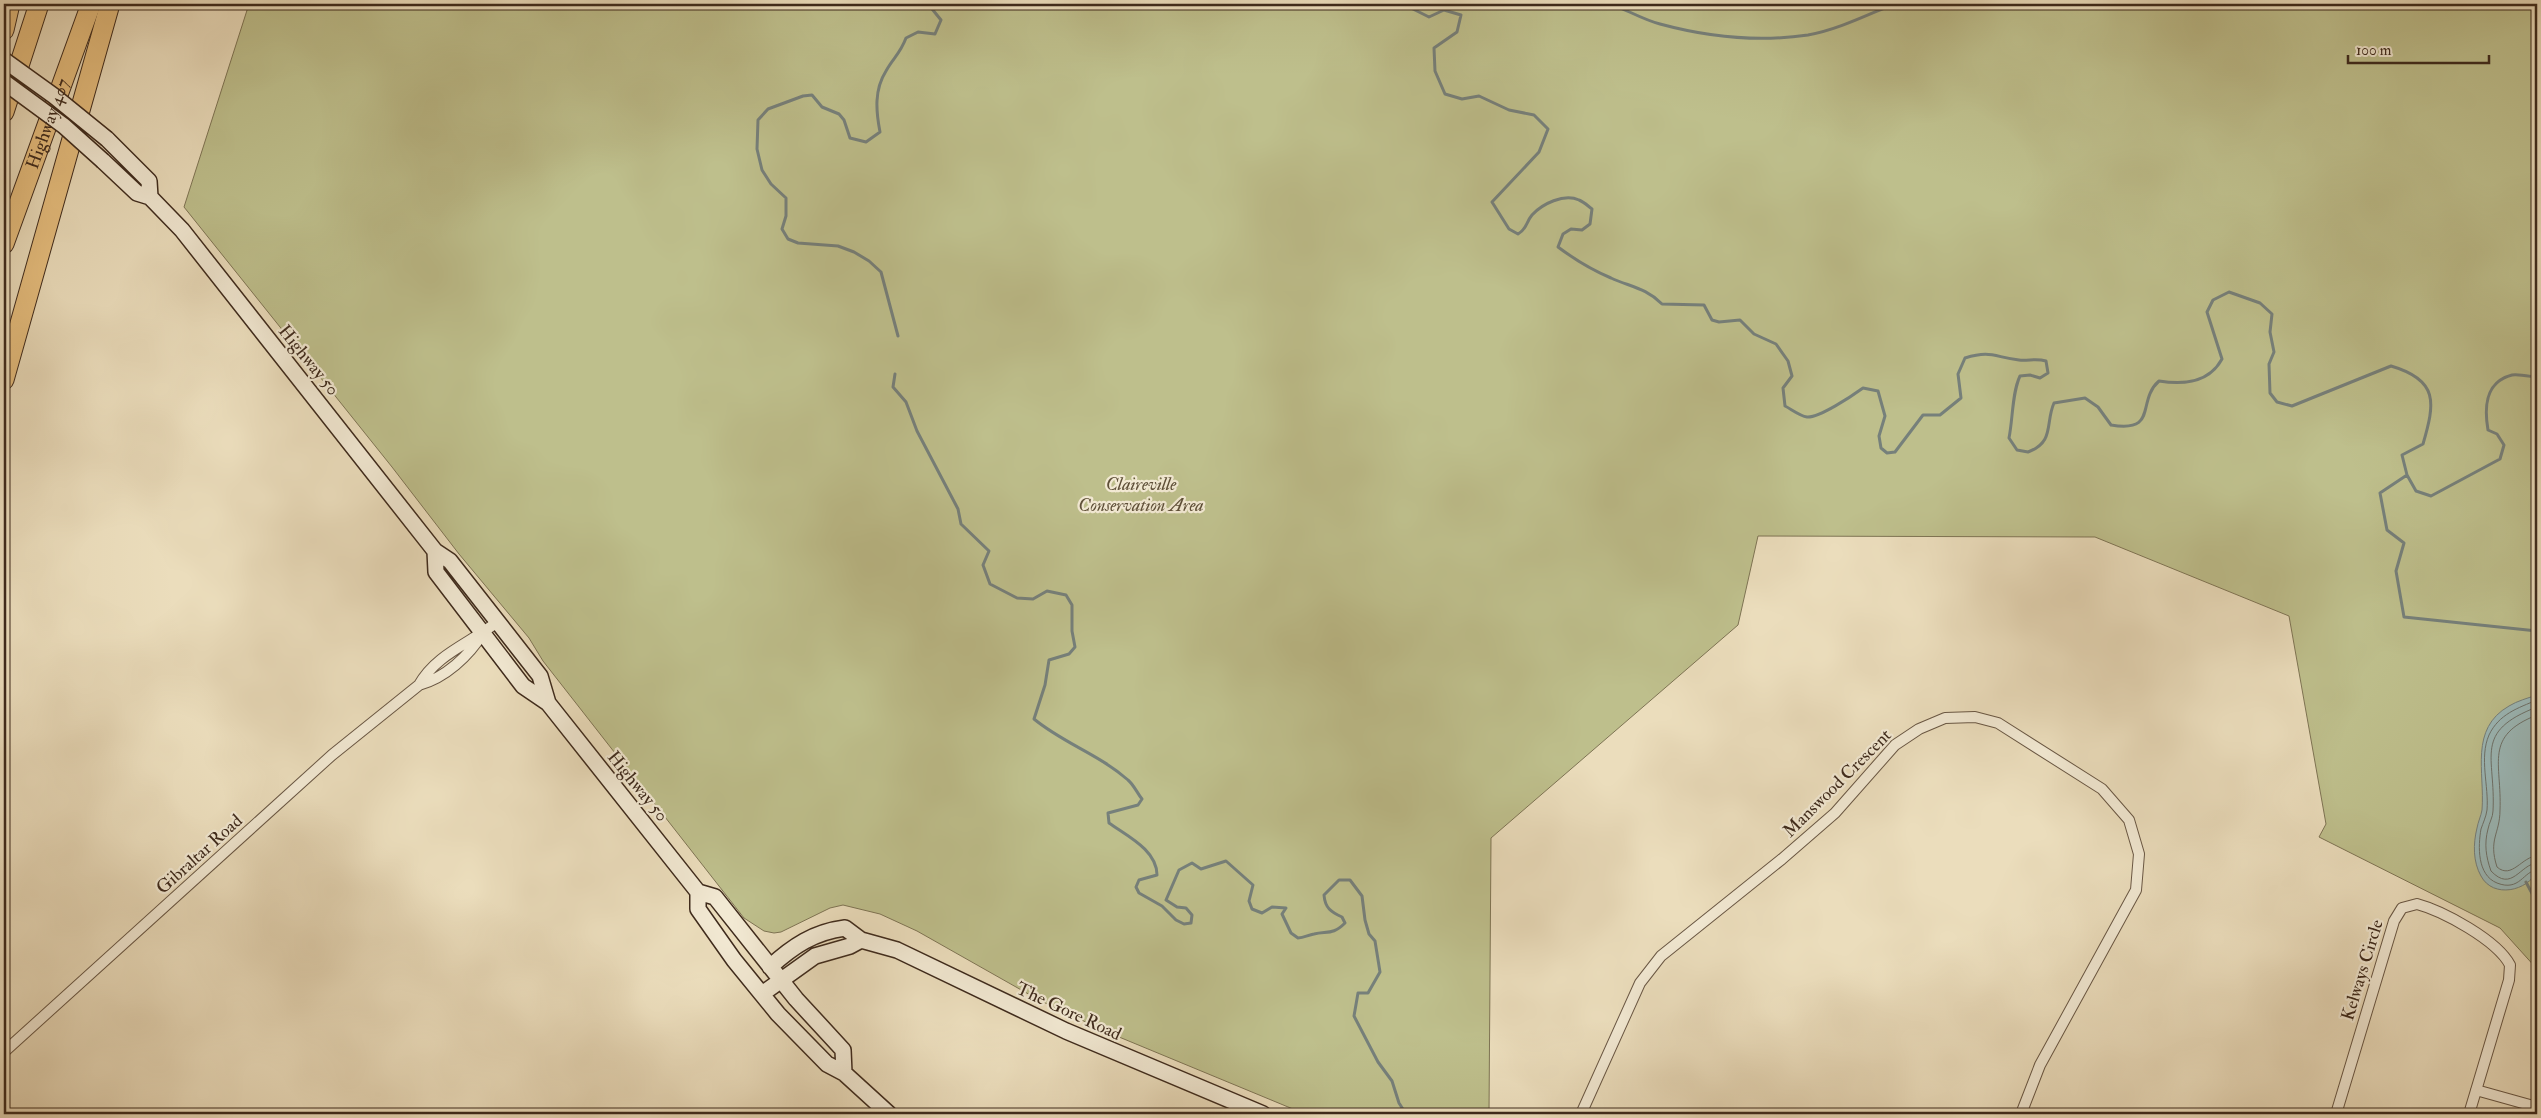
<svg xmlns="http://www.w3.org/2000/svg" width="2541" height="1118" viewBox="0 0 2541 1118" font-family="'IM FELL Double Pica',serif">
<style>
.green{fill:#bebf8c;stroke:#7e7454}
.water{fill:#9cbaba;stroke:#76807b}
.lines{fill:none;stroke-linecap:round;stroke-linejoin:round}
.shore{stroke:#6d726b;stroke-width:1}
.stream{stroke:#76807b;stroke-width:3}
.street-casing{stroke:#695744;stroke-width:12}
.secondary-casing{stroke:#3e2a1c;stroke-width:18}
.highway-casing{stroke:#3e2a1c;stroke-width:21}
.street{stroke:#f2e9d3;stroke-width:10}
.secondary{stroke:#f2e9d3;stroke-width:15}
.highway{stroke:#e6be7e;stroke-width:19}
.secondary-bridge-casing{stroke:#3e2a1c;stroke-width:18;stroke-linecap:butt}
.secondary-bridge{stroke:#f2e9d3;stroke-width:15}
.labels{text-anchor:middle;stroke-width:4.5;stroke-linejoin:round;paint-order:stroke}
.street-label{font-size:18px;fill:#3e2a1c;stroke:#f2e9d3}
.park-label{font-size:18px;font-style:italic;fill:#5e4f38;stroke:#f2e9d3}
</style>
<rect width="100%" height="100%" fill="#ebddbc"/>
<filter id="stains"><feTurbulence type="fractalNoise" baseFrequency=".004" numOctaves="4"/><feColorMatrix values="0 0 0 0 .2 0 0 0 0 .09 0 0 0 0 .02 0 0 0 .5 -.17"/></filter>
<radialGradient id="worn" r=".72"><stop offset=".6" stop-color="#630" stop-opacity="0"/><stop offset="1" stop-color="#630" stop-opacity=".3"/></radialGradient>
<path class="green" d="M 249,4 L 2537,4 L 2537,969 L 2500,928 L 2319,837 L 2326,824 L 2289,616 L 2095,537 L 1758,536 L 1738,625 L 1491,838 L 1489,1114 L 1305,1114 L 1107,1032 L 1039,1000 L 917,931 L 880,914 L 843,905 L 830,908 L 781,932 L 774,933 L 764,931 L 744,918 L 543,661 L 529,638 L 459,554 L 392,467 L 184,207 Z"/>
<path class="water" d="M 2537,695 L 2537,871 C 2528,891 2493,899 2481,876 C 2473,862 2473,844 2477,828 C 2478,822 2481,816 2482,810 C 2485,772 2469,729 2509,706 C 2517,701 2528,698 2537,695 Z"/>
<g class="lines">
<path class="shore" d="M 2537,700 C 2518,708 2499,714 2489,735 C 2479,758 2489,786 2487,810 C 2486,817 2483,823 2481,829 C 2478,846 2477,875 2497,883 C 2520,892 2523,871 2537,870
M 2537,707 C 2472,732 2496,756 2493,811 C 2493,817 2489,823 2488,829 C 2484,844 2486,857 2491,871 C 2512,893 2520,864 2537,863
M 2537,715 C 2483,736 2502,763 2500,810 C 2500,834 2488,839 2497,867 C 2512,880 2522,856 2537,856"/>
<path class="stream" d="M 1403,4 L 1429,17 L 1444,10 L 1461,15 L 1457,32 L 1434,48 L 1435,71 L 1445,94 L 1462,99 L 1479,96 L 1509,110 L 1534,115 L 1548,129 L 1539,152 L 1492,202 L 1509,229 L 1518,234 C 1527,229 1526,222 1532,215 C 1542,204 1564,193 1579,200 C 1584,202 1588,206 1592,209 L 1590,224 L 1582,230 L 1571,229 L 1563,234 L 1558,247 C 1574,259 1592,270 1611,278 C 1631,287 1646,288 1662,304 L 1704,305 L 1712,320 L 1719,322 L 1740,320 L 1754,334 L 1776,344 L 1788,361 L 1792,376 L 1783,388 L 1785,406 C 1791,409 1800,416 1807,417 C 1819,418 1852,396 1863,388 L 1878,391 L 1885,416 L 1879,436 L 1881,448 L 1887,453 L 1895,452 L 1923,415 L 1940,415 L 1961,398 L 1958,374 L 1965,358 C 1991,350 1994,357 2019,360 C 2029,361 2036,358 2046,361 L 2048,373 L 2040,378 L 2030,375 L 2020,376 C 2012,393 2013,418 2009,438 L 2017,450 L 2028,452 C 2055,442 2045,423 2054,403 L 2085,398 L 2098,407 L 2111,425 C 2159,433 2136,401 2159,381 C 2184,385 2209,383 2222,359 L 2207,312 L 2213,300 L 2229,292 L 2260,303 L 2272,314 L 2270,332 L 2274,352 L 2269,364 L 2270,393 L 2277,402 L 2292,406 L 2391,366 C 2439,380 2435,403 2423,444 L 2402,455 L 2407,475 L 2416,491 L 2431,496 L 2500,459 L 2504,445 L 2497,434 L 2488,430 C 2484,407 2485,382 2512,375 C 2518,374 2528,376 2535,377 L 2537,375
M 1611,4 C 1627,10 1644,20 1660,24 C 1708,37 1760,42 1808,35 C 1837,30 1867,15 1894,4
M 898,336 L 881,272 L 869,261 L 854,252 L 838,246 L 798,243 L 788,239 L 782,229 L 786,216 L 786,198 L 771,184 L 762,170 L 757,149 L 758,120 L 768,109 L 803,96 L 812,95 L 822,107 L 839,114 L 844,120 L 850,138 L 866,142 L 880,132 C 876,111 874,90 886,71 C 893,58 900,54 906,38 L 918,32 L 935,34 L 941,20 L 928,4
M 895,374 L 893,387 L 906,402 L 917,431 L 958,509 L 961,524 L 989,551 L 983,565 L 990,584 L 1017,598 L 1033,599 L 1047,591 L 1066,595 L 1072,605 L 1072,631 L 1075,647 L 1069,654 L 1049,660 L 1045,685 L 1034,719 C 1063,743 1100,755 1128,780 C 1134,785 1137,793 1142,799 L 1138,805 L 1108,813 L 1109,823 C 1127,836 1157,850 1157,875 L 1139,880 L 1136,887 L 1139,893 L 1162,906 L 1176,920 L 1184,924 L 1191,923 L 1192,915 L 1186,908 L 1177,907 L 1166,900 L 1179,870 L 1192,863 L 1201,869 L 1226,861 L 1253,885 L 1249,901 L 1252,909 L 1262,913 L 1272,907 L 1286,908 L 1282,914 L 1291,933 L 1298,938 C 1304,938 1308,935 1314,934 C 1328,931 1333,935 1345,923 L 1342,917 C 1331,912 1325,908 1324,895 L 1339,880 L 1350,880 L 1362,896 L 1365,920 L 1369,934 L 1375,941 L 1380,972 L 1368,993 L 1358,993 L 1354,1016 L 1378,1062 L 1392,1081 L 1399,1103 L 1406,1114
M 2407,475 L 2380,493 L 2387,530 L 2404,543 L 2396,571 L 2404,617 L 2537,631
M 2526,882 L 2537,903"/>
<defs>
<path id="street" d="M 419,685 C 436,654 471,643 497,622
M 4,1052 L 332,755 L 419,685 C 445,678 469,656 483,633
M 2476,1090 L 2537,1107
M 1581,1114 L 1640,983 L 1661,956 L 1782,859 L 1835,813 L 1895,745 L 1919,729 L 1945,718 L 1975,717 L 1998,723 L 2102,789 L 2129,820 L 2139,854 L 2136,890 L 2040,1065 L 2021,1114
M 2336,1114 L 2394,921 L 2402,908 L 2417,904 C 2443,911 2497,940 2510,965 L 2509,980 L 2469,1114"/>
<path id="secondary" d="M 107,139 L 149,181 L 150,197
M 103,161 L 137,193 L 150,197 L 182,230 L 435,551 L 450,561 L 540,676 L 548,703
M 435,551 L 436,572 L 523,686 L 548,703 L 698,892 L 715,897 L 796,999 L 843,1050 L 844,1073
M 698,892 L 698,909 L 734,960 L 778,1014 L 827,1064 L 844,1073 L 889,1114
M 770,967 C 793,946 814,932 845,928 L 861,940 L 897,950 L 1066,1031 L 1263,1114
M 762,994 L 815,956 L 850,946 L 861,940"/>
<g id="highway">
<path d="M 4,30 L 10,4"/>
<path d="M 4,112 L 39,4"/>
<path id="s1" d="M 4,244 L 91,4"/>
<path d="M 4,380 L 110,4"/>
</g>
</defs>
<use href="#street" class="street-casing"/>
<use href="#secondary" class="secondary-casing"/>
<use href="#highway" class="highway-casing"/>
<use href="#street" class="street"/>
<use href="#secondary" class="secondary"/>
<use href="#highway" class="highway"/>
<defs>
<path id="secondary-bridge" d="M 4,60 L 54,96 L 107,139
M 4,82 L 64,126 L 103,161"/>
</defs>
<use href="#secondary-bridge" class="secondary-bridge-casing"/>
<use href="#secondary-bridge" class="secondary-bridge"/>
</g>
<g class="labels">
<g class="street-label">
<text dy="6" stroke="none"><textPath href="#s1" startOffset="128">Highway 407</textPath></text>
<text transform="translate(309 360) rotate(51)" y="6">Highway 50</text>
<text transform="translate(1837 783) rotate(-45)" y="6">Manswood Crescent</text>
<text transform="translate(638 786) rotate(51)" y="6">Highway 50</text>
<text transform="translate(199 854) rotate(-42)" y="6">Gibraltar Road</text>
<text transform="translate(2362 970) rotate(-73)" y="6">Kelways Circle</text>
<text transform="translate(1069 1011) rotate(25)" y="6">The Gore Road</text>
</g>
<g class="park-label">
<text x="1141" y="490">Claireville<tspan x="1141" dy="21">Conservation Area</tspan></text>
</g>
</g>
<rect width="2541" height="1118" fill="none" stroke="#ebddbc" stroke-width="20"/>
<rect x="5" y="5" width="2531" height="1108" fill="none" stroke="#3e2a1c" stroke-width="2.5"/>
<rect x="10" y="10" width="2521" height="1098" fill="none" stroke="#3e2a1c"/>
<path d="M2348 55v8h141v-8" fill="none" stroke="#3e2a1c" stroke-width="2.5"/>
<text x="2356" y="55" font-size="15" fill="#3e2a1c" stroke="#f2e9d3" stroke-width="4" paint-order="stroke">100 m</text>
<rect width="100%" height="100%" filter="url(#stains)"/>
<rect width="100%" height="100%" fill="url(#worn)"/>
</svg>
